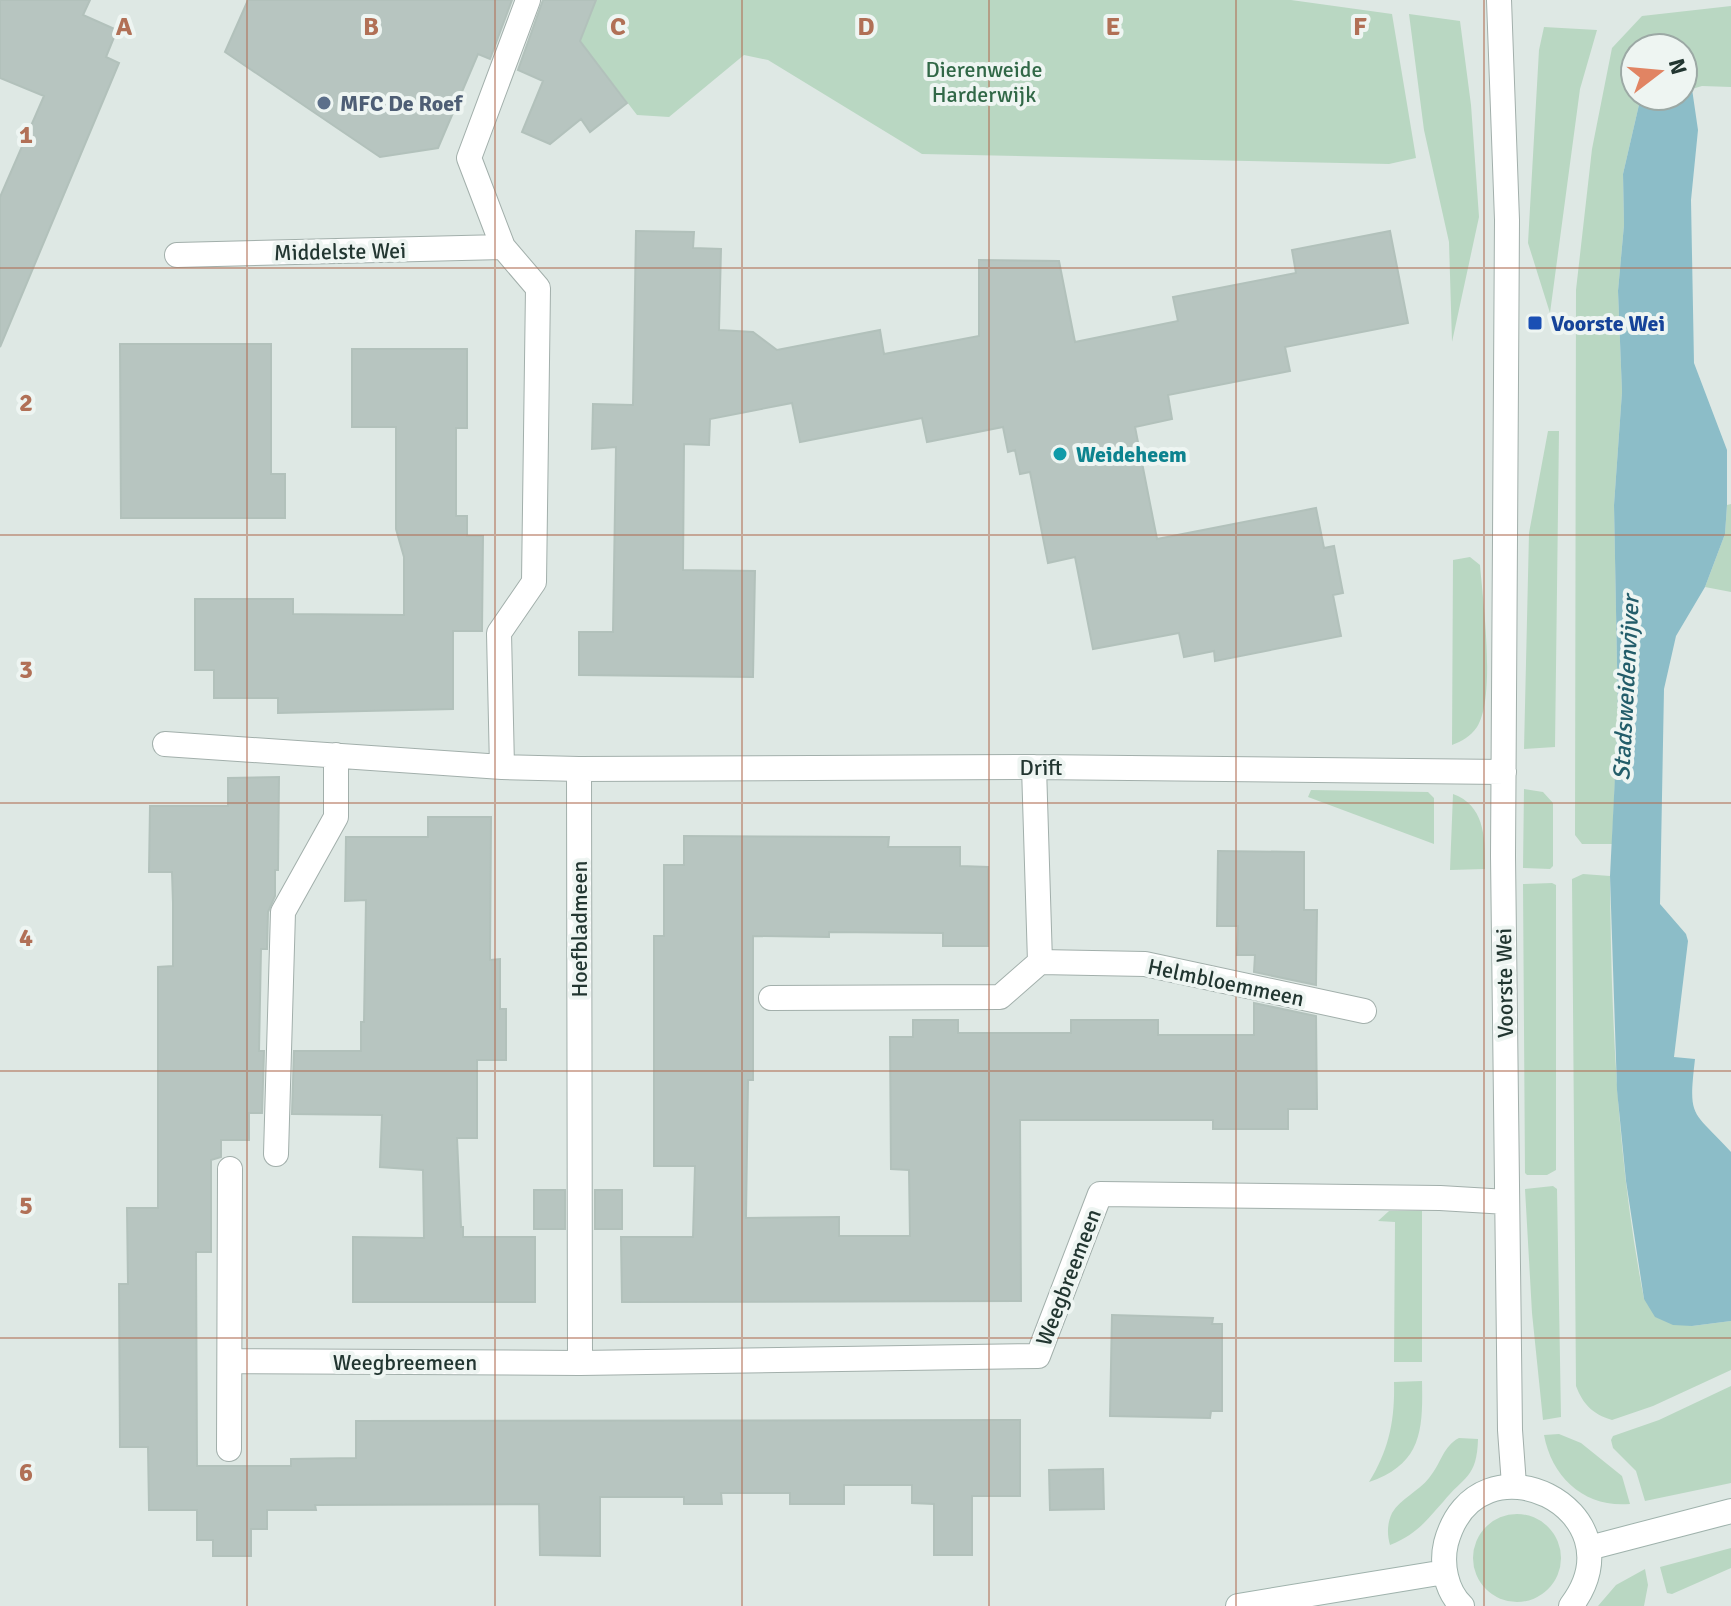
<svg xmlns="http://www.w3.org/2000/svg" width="1731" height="1606" viewBox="0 0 1731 1606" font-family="Signika,sans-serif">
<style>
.green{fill:#b9d7c2}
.water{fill:#8cbdc8}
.building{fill:#b7c5c0;stroke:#b2c1bb;stroke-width:2}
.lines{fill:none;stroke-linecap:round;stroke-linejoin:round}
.street-casing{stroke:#a2afab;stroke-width:26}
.secondary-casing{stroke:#9fb2ac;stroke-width:26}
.street{stroke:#fff;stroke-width:24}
.secondary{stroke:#fff;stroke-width:24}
.grid{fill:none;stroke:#b17056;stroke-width:2;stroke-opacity:0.55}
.service-dot{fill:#5c6f8a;stroke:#eef5f2;stroke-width:3}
.transit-dot{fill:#1a4fb4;stroke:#eef5f2;stroke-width:3}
.culture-dot{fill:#0f9aa8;stroke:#eef5f2;stroke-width:3}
.labels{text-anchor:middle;stroke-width:8;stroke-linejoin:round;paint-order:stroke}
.park-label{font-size:22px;fill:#316847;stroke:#eef5f2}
.service-label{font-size:22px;font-weight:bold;fill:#4e5e75;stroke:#eef5f2;text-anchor:start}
.street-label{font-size:22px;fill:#223631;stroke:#eef5f2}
.transit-label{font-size:22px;font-weight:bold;fill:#164399;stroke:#eef5f2;text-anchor:start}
.culture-label{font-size:22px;font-weight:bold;fill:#0d838f;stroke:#eef5f2;text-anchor:start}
.water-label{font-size:24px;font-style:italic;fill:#235d6a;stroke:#eef5f2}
.grid-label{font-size:26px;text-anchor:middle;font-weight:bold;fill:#b17056;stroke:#eef5f2;stroke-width:8;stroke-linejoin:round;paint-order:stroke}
</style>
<rect width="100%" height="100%" fill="#dee8e4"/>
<path class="green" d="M 596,0 L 1291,0 L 1392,14 L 1416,158 L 1389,164 L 922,154 L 768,60 L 744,55 L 669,117 L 637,115 L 580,41 Z
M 1731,6 L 1731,87 L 1702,86 L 1692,89 L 1683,82 L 1683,48 L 1635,48 L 1635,96 L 1641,96 L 1623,174 L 1624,225 L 1618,291 L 1622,392 L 1614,505 L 1618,716 L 1612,844 L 1582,844 L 1575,835 L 1576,290 L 1592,149 L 1612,48 L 1642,16 Z
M 1409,14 L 1460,21 L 1471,105 L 1479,217 L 1452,342 L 1449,242 L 1424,130 Z
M 1544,27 L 1597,30 L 1580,89 L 1550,313 L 1528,243 L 1539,50 Z
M 1548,431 L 1559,431 L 1555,747 L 1524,749 L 1529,533 Z
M 1731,504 L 1731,592 L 1705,587 L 1725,534 L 1727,505 Z
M 1470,557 L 1480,565 C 1483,602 1496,697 1477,727 C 1470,737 1462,741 1452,745 L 1453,560 Z
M 1524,789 L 1543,792 L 1553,803 L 1553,866 L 1550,869 L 1523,868 Z
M 1311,790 L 1428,792 L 1434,798 L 1434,844 L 1308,797 Z
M 1453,794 C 1486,806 1485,840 1485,869 L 1450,870 Z
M 1583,874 L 1610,876 C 1611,1017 1617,1160 1644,1299 L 1692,1326 L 1731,1321 L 1731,1370 L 1653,1406 L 1612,1420 C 1592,1414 1583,1404 1576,1386 L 1572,879 Z
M 1552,883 L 1556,885 L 1556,1170 L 1547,1175 L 1527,1175 L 1525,1173 L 1523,884 Z
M 1553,1186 L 1557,1189 L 1561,1417 L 1543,1420 L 1532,1313 L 1525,1189 Z
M 1389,1211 L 1422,1211 L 1422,1362 L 1394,1362 L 1395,1222 L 1378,1221 Z
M 1422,1381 C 1423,1430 1422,1464 1369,1482 C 1389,1450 1395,1420 1394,1382 Z
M 1731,1386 L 1731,1483 L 1645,1501 L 1636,1471 L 1613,1448 L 1611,1440 L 1613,1436 L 1659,1420 Z
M 1559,1434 L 1581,1443 L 1622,1476 L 1630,1504 C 1585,1508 1552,1478 1544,1435 Z
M 1459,1438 L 1478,1439 C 1477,1478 1464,1476 1443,1502 C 1425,1522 1417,1534 1390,1545 C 1387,1534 1387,1524 1392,1513 C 1400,1499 1419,1491 1429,1478 C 1441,1464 1443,1446 1459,1438 Z
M1473 1558a44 44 0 1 1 88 0a44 44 0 1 1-88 0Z
M 1731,1548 L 1731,1568 L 1672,1594 L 1667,1593 L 1660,1567 Z
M 1645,1569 L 1648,1585 L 1644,1606 L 1598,1606 L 1616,1585 Z"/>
<path class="water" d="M 1683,82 L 1692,89 L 1698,130 L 1691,200 L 1694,363 L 1727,450 L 1727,505 L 1725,534 L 1705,587 L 1676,636 L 1664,689 L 1660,904 L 1686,934 L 1688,941 L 1674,1057 L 1695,1059 C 1688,1120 1692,1109 1731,1152 L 1731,1321 L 1692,1326 L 1673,1325 L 1655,1317 L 1644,1299 L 1626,1181 L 1617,1090 L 1610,876 L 1618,716 L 1614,505 L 1622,392 L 1618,291 L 1624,225 L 1623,174 L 1641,96 L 1683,96 Z"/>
<path class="building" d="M 0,0 L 90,0 L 83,15 L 117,30 L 106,57 L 119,63 L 0,347 L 0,197 L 44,96 L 0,78 Z
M 248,0 L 512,0 L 490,59 L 478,54 L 438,148 L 380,157 L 225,52 Z
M 543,0 L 596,0 L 580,41 L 627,103 L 590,132 L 581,119 L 550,144 L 522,132 L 543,81 L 518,70 Z
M 636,231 L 694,232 L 693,248 L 721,249 L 719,330 L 753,332 L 777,350 L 880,330 L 884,354 L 979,336 L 979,260 L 1059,261 L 1075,342 L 1178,321 L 1173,297 L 1296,273 L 1292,250 L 1390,231 L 1408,323 L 1285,347 L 1290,371 L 1168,395 L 1172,419 L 1135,427 L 1157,539 L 1316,508 L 1324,548 L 1334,546 L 1343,593 L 1333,595 L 1341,636 L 1215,661 L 1214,651 L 1184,657 L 1179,633 L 1093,649 L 1075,557 L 1048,563 L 1030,472 L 1020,474 L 1015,450 L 1008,452 L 1003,427 L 927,442 L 922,418 L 800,442 L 792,403 L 710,419 L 709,445 L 684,444 L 683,570 L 755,571 L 753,677 L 579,675 L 579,632 L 613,632 L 616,447 L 592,449 L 593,404 L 633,405 Z
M 120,344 L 271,344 L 271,474 L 285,474 L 285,518 L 121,518 Z
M 352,349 L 467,349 L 467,428 L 456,428 L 456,516 L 467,516 L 467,536 L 483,536 L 482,631 L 453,631 L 453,709 L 278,713 L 278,698 L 214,698 L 214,670 L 195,670 L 195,599 L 293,599 L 293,614 L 404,615 L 404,557 L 396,529 L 396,427 L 352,427 Z
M 279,777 L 278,870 L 275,870 L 275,896 L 268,912 L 267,949 L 261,949 L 259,1051 L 264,1051 L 262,1113 L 249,1113 L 249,1140 L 221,1140 L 221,1157 L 211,1160 L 211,1252 L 196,1252 L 197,1466 L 291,1466 L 291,1459 L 356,1458 L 356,1421 L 1020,1420 L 1020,1496 L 972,1496 L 972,1555 L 934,1555 L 934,1504 L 912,1503 L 912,1485 L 844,1485 L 844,1504 L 790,1504 L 790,1493 L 721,1493 L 722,1504 L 684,1504 L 684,1497 L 600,1497 L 600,1556 L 540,1555 L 539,1504 L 315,1505 L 316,1510 L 267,1510 L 267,1529 L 251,1529 L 251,1556 L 213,1556 L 213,1540 L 197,1540 L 197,1510 L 149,1510 L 148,1447 L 120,1447 L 119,1284 L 128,1284 L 127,1208 L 158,1208 L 158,967 L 173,966 L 173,903 L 172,872 L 149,872 L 150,806 L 228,806 L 228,778 Z
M 428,817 L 491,817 L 490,960 L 500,959 L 500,1009 L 506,1009 L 506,1060 L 477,1060 L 477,1138 L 457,1138 L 461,1227 L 463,1227 L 463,1237 L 535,1237 L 535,1302 L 353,1302 L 353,1237 L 424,1238 L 423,1170 L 380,1167 L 382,1115 L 292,1114 L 294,1051 L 361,1051 L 361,1022 L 364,1022 L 366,900 L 345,901 L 346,837 L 428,837 Z
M 684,836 L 889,837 L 888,847 L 960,847 L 960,866 L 988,867 L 988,946 L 943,946 L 943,933 L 829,932 L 829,937 L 753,936 L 753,1080 L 748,1080 L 746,1218 L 839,1217 L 839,1236 L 910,1236 L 909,1170 L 891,1169 L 890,1037 L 913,1037 L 913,1020 L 958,1020 L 958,1033 L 1071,1033 L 1071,1020 L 1158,1020 L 1158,1035 L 1254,1035 L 1254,1003 L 1316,1016 L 1317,1109 L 1288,1109 L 1288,1129 L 1213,1129 L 1213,1120 L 1020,1120 L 1021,1301 L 622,1302 L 621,1237 L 693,1237 L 695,1166 L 654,1166 L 654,936 L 664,936 L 664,865 L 684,865 Z
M 1218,851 L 1304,852 L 1304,910 L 1317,910 L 1316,985 L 1254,972 L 1255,955 L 1237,955 L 1238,926 L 1217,926 Z
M 534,1190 L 565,1190 L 565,1229 L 534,1229 Z
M 595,1190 L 622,1190 L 622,1229 L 595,1229 Z
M 1112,1315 L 1213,1318 L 1212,1324 L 1222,1324 L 1222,1411 L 1211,1411 L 1210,1418 L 1110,1416 Z
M 1103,1469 L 1104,1509 L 1050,1510 L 1049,1470 Z"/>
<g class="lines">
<defs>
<path id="street" d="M 1499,0 L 1507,220 L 1503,856 L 1510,1430 L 1514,1485
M 503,247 L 469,158 L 528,0
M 177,255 L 503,247 L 538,288 L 534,582 L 499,633 L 502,767
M 165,744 L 502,767 L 579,769 L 580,1363
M 1034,767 L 1040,962
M 579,769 L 1034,767 L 1504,772
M 771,998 L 1000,997 L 1040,962 L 1145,964 L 1364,1011
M 276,1154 L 283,912 L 336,817 L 336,755
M 230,1361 L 580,1363 L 1038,1356 L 1100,1194 L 1440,1198 L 1507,1202
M 229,1449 L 230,1169"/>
<path id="secondary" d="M 1589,1548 L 1731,1511
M 1238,1606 L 1445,1572
M 1462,1606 C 1446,1591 1441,1564 1446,1543 C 1477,1428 1644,1510 1571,1606"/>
</defs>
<use href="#street" class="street-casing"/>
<use href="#secondary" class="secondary-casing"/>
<use href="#street" class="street"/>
<use href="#secondary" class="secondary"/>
</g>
<path class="grid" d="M 247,0 L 247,1606M 495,0 L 495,1606M 742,0 L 742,1606M 989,0 L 989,1606M 1236,0 L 1236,1606M 1484,0 L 1484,1606M 0,268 L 1731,268M 0,535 L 1731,535M 0,803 L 1731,803M 0,1071 L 1731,1071M 0,1338 L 1731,1338"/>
<circle class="service-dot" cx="324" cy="103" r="8"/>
<rect class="transit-dot" x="1527" y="315" width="16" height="16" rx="4"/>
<circle class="culture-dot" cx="1060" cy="454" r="8"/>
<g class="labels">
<g class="park-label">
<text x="984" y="77">Dierenweide<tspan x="984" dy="25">Harderwijk</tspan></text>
</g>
<g class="service-label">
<text x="340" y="111">MFC De Roef</text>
</g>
<g class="street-label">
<text transform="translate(340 251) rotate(-1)" y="8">Middelste Wei</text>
<text x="1041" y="775">Drift</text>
<text transform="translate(579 929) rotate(-90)" y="8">Hoefbladmeen</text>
<text transform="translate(1226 982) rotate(12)" y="8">Helmbloemmeen</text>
<text transform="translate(1504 983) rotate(-91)" y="8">Voorste Wei</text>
<text transform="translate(1068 1277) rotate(-69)" y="8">Weegbreemeen</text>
<text x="405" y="1370">Weegbreemeen</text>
</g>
<g class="transit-label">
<text x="1551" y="331">Voorste Wei</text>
</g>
<g class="culture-label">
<text x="1076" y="462">Weideheem</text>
</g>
<g class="water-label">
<text transform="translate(1626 688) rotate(-87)" y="8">Stadsweidenvijver</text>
</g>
</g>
<g class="grid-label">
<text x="124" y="35">A</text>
<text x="371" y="35">B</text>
<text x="618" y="35">C</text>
<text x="866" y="35">D</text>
<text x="1113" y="35">E</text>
<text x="1360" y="35">F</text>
<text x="26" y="143">1</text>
<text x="26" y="411">2</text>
<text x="26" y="678">3</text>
<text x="26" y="946">4</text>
<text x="26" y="1214">5</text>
<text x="26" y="1481">6</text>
</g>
<g transform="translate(1659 72) rotate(74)"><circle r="38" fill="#eef5f2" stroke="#9ca9a5" stroke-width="2"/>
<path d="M0-6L14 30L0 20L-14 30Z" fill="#e18463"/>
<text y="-12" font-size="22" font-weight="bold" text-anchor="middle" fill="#223631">N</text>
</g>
</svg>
